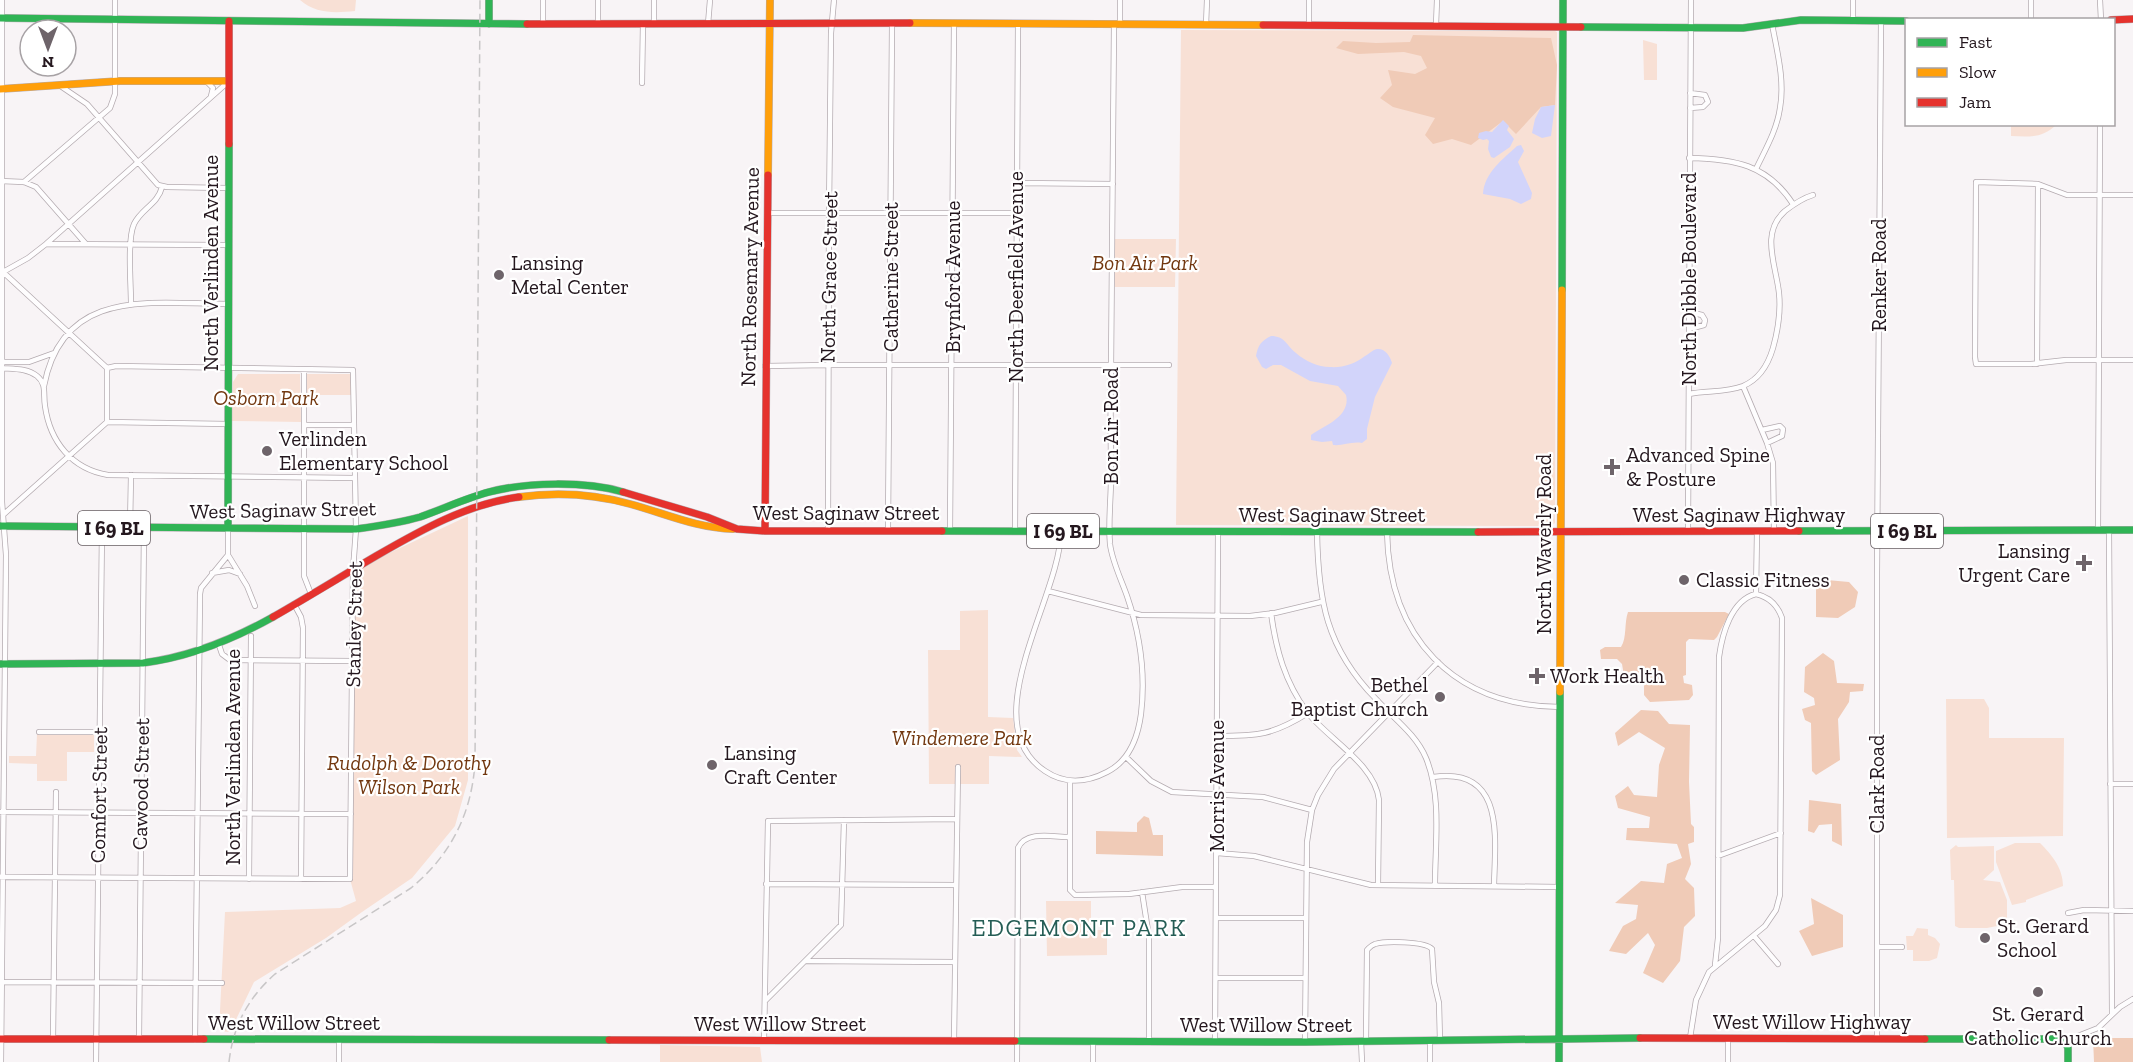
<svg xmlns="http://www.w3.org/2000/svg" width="2133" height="1062" viewBox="0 0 2133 1062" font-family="'Zilla Slab',serif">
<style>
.green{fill:#f8e0d5}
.forest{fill:#f0cbb7}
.water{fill:#d2d4fa}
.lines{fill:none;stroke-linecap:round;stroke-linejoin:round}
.street-casing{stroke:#b4abb0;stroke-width:6}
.fast-casing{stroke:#b4abb0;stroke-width:8}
.slow-casing{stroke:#b4abb0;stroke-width:8}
.jam-casing{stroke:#b4abb0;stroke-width:8}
.street{stroke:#fefdfe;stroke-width:4.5}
.fast{stroke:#30b455;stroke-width:7}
.slow{stroke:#ff9f0a;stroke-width:7}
.jam{stroke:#e5322d;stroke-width:7}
.rail{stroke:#c8c6c7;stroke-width:1.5;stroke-dasharray:9 4.5;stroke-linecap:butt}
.poi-dot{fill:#6e646a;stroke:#fff;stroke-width:2}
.labels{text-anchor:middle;stroke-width:4.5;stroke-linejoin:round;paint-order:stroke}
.shield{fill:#fff;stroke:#665d62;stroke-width:1.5}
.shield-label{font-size:20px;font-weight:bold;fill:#24171e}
.street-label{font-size:21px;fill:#24171e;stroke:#fff}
.poi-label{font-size:21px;fill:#24171e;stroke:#fff;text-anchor:start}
.park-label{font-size:21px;font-style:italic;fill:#72370f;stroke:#fff}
.quarter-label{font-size:24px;letter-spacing:1.5px;fill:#255d55;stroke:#fff}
</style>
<rect width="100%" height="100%" fill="#f8f4f6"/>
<path class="green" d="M 300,0 L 356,0 L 355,11 C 335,13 316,14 300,0 Z
M 1181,30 L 1555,31 L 1557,32 L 1555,523 L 1551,526 L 1176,525 Z
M 1643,40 L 1657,44 L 1657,80 L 1644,80 Z
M 2011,125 L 2011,124 L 2056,125 C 2043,138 2029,137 2011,136 Z
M 1115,239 L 1176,239 L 1175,287 L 1115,287 Z
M 238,374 L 300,374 L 301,422 L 232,421 L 233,382 Z
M 306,374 L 351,374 L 351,395 L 306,395 Z
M 468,516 L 468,780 L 455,826 L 412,878 L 362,912 L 326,938 L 254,982 L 230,1032 L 219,1031 L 225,912 L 340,908 L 356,901 L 350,879 L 353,570 Z
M 988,610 L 988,717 L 1013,718 L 1017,750 L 1022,757 L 989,756 L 989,784 L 929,784 L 928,650 L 960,650 L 960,611 Z
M 1946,699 L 1984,699 L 1989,708 L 1989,738 L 2064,738 L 2063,836 L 1947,838 Z
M 37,734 L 94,735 L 94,752 L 67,752 L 67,781 L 37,781 L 37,764 L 9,763 L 9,756 L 36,756 Z
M 2015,843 L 2040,843 C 2052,855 2063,868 2063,886 L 2026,900 L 2026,902 L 2012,905 L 1996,862 L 1996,851 Z
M 1956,845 L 1958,847 L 1994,846 L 1994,870 L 1983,880 L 2000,882 L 2007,900 L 2007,924 L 1987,928 L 1959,928 L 1955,926 L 1954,880 L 1951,880 L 1950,850 Z
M 1046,901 L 1091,901 L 1091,930 L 1107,930 L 1107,955 L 1047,956 Z
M 1917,928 L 1928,929 L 1928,935 L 1935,938 L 1940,944 L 1937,958 L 1929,961 L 1913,961 L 1913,950 L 1907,950 L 1906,936 L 1913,936 Z
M 660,1045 L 760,1047 L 762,1062 L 660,1062 Z"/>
<path class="forest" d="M 1413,35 L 1551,38 L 1557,65 L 1555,105 L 1541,107 L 1516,134 L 1503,121 L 1471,145 L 1452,139 L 1433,144 L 1425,135 L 1435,118 L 1393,107 L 1380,98 L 1392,85 L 1388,70 L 1415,74 L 1427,68 L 1421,56 L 1404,52 L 1358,54 L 1336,48 L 1343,41 L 1376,43 L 1410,42 Z
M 1816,579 L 1849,582 L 1858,592 L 1855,607 L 1838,618 L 1816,617 Z
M 1628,612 L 1725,612 L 1729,614 L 1717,637 L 1714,640 L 1689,639 L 1686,642 L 1686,675 L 1683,676 L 1684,683 L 1692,685 L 1693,695 L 1689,700 L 1650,702 L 1644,695 L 1644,684 C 1640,679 1630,679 1624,676 L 1622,664 L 1617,659 L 1601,659 L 1600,650 L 1605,647 L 1621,647 C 1627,638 1624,623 1628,612 Z
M 1823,653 L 1834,661 L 1837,683 L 1864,684 L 1863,691 L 1850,692 L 1849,702 L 1838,719 L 1840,760 L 1816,775 L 1812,771 L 1811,723 L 1805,720 L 1802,709 L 1815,705 L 1814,698 L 1804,692 L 1805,667 Z
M 1641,710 L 1658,711 L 1669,724 L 1690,725 L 1689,782 L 1691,824 L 1694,827 L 1694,842 L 1688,844 L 1691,864 L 1685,879 L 1694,888 L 1695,916 L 1684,927 L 1680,961 L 1663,983 L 1643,973 L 1655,945 L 1648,933 L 1626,954 L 1609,951 L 1623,926 L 1636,919 L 1638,905 L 1615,903 L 1641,881 L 1664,883 L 1667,864 L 1682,858 L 1677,844 L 1626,840 L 1627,828 L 1649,828 L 1650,817 L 1618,808 L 1615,796 L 1628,786 L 1634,795 L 1657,797 L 1659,765 L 1665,748 L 1639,732 L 1618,746 L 1615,733 Z
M 1809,800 L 1841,804 L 1842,846 L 1832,841 L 1832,824 L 1819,825 L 1814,833 L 1808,831 Z
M 1144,816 L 1149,818 L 1153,835 L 1163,835 L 1163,856 L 1096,854 L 1096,831 L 1137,832 L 1137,823 Z
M 1811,898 L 1843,915 L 1843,947 L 1812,956 L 1799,931 L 1814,924 Z
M 2093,1038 L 2133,1038 L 2133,1062 L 2094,1062 Z"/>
<path class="water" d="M 1555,105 L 1551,136 L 1542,138 L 1532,133 L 1535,119 L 1541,107 Z
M 1503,120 L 1509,126 L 1507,130 L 1514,139 L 1510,147 L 1494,158 L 1491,157 L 1488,149 L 1489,141 L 1487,139 L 1483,140 L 1478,138 L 1479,133 L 1486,131 L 1492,132 Z
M 1521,145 L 1524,151 L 1518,162 L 1532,193 L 1531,199 L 1521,204 L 1510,199 L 1483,194 C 1484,173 1503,159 1517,146 Z
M 1271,336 C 1285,336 1286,345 1296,353 C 1305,361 1318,367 1330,367 C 1342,368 1355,364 1365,356 C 1369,354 1372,350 1377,349 C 1385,348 1390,356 1392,363 L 1375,397 L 1367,429 L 1367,439 L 1362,443 C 1352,441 1343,446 1333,445 L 1332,441 L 1322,442 L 1311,440 L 1311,435 C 1326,425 1351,416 1346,395 L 1338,386 L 1310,381 L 1281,365 L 1273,365 L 1266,369 L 1262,367 L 1256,356 C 1258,345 1261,341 1271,336 Z"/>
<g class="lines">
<defs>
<path id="street" d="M 1120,0 L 1120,25
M 1853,0 L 1853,20
M 2031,0 L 2031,20
M 2100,0 L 2101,20
M 598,23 L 598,0
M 654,23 L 654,0
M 543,24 L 543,0
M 708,24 L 710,0
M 1206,25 L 1207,0
M 1309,25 L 1309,0
M 1436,25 L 1437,0
M 206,81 L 213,88 L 211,96
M 642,83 L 643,23
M 59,85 L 87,104 L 158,185 L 167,187 L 227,188
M 1690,93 L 1705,95 L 1708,102 L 1703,107 L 1690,108
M 1689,158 C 1734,159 1767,164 1793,204
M 1756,169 C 1765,150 1777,130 1780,108 C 1785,81 1777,51 1772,24
M 0,181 L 24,182 L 36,187 L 86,244
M 24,182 L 110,108 L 115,94 L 115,0
M 1017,183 L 1113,184
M 2133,195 L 2067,195 L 2038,184 L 1976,182 L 1975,357 L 1976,364 L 2031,364 L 2066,360 L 2133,360
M 767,213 L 1016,213
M 46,244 L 228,82
M 3,272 L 28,258 L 46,244 L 227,245
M 131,304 C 131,284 127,240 134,224 C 141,209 158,204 162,187
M 1689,329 L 1704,325 L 1705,320 L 1702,315 L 1689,312
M 1,362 L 29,362 L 54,353
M 2037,364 L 2038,184
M 765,366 L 828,365 L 1169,365
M 1,368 C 14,369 27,368 37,376 C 47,384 43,394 45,406 C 50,442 72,469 108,475 L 354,478
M 304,370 L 304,576 L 311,594
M 44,386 C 63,286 152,304 228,304
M 1743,386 L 1767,443 L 1773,463 L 1774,531
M 1689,394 C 1707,390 1725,393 1743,386 C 1760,379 1768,365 1773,348 C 1778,330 1781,312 1779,293 C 1776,265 1760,233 1785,211 C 1794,204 1803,198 1813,195
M 107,422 L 107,368
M 304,425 L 354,425
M 1762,430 L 1780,426 L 1783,429 L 1782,436 L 1767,443
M 4,514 L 107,422 L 228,424
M 130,527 L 131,475
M 228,528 L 228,555 L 247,586 L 255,606
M 828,530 L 829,212 L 831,33 L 834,0
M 888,530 L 892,24
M 2098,530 L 2100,124
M 2109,530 L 2112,1014
M 950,531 L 954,23
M 1015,531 L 1018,23
M 1061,531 C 1061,596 972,723 1045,771 C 1064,784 1086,783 1107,772 C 1129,761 1138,737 1141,714 C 1146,673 1140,634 1127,596 C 1121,579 1112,561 1110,544 C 1108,522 1111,499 1111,478 C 1111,442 1110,405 1111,369 C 1112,254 1113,139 1114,25
M 1317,531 C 1318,600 1326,648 1376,699 C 1393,718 1416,734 1426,758 C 1442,797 1435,844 1435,885
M 1688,531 L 1691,0
M 1387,532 C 1389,637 1453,706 1560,707
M 212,573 L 229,570 L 240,574
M 1048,591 L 1141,615 L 1250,616 L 1275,613 L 1321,602
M 1756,594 L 1757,531
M 294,604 L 301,617 L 303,628 L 301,879
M 1271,613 C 1276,650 1285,682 1307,712 C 1328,739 1375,764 1379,800 L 1378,885
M 219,645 L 222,654 L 230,660 L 353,661
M 39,732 L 99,732
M 1217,736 C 1258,736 1273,735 1308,713
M 1126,757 L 1151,781 L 1172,792 L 1263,797 L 1312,810
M 1433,777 C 1506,766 1495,839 1494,886
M 1070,781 L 1070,890 L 1075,895 L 1129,894 L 1182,887 L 1216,887
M 2110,784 L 2133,784
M 0,812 L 351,814
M 1217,853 L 1254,856 L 1371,885 L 1560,887
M 1718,856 L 1781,833
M 0,877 L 350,879 L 353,570 L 356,529 L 353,370 L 116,366 L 107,368 L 3,272
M 249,879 L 251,636
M 766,884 L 956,885
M 1142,892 L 1149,937 L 1149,1041
M 2068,913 L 2084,910 L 2133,911
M 1216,918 L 1306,918
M 1754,936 L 1778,964
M 1877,947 L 1902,947
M 806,961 L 955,962
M 1715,965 L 1718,938 L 1719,657 C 1722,635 1731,600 1756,594
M 1216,978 L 1305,978
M 0,982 L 222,983
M 765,1001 L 841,925 L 844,820
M 1690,1038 L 1696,1000 L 1709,972 L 1765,926 L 1776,910 L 1780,895 L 1782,618 C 1778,606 1769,597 1756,594
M 1728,1038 L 1728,1062
M 1877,1038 L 1877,573 L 1881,20
M 53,1039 L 56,792
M 139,1039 L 144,528
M 195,1040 L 200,594 L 201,588 L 228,555
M 764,1041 L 768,821 L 957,819
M 954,1041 L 958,767
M 1215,1041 L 1218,531
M 1361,1041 L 1362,1062
M 1366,1041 L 1367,950 C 1370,947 1370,946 1375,944 C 1385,941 1425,941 1432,949 L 1434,982 L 1439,1003 L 1440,1041
M 1430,1041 L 1430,1062
M 2065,1041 L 2098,1028 L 2120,1007 L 2133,999
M 1305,1042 L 1307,842 L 1312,810 L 1318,795 L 1334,769 L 1438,662
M 1,1062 L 6,555 L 2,502 L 2,0
M 96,1062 L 102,528
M 339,1062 L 339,1040
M 1017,1062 L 1018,848 C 1026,830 1053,837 1069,837
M 1093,1062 L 1093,1041"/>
<path id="fast" d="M 489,0 L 489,24
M 0,18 L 527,24
M 1581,27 L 1743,28 L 1801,20 L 1906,21
M 1562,290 L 1563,0
M 0,526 L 356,529 C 378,526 399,523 420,517 C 443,509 466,498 489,492 C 527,482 585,481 623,492
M 228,528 L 229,144
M 942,531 L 1478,532
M 1799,531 L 2133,530
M 0,664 L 143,663 C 190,657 232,640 273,617
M 204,1039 L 609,1040
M 1925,1039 L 2057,1039 L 2065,1041 L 2068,1048 L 2068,1062
M 1015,1041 L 1305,1042 L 1640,1038
M 1559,1062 L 1560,692"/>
<path id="slow" d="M 910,23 L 1263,25
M 0,89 L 120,81 L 228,81
M 768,175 L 770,0
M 519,497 C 556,492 594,494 630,504 C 664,513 696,528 733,529
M 1560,692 L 1562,290"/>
<path id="jam" d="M 2111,20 L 2133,19
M 527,24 L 910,23
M 1263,25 L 1581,27
M 229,144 L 229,21
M 623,492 L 707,517 L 737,529 L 765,531 L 942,531
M 765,531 L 768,175
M 1478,532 L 1799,531
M 273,617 C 308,597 342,576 376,556 C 421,530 467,504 519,497
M 1640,1038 L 1925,1039
M 0,1039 L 204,1039
M 609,1040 L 1015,1041"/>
</defs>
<use href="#street" class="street-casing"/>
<use href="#fast" class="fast-casing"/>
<use href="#slow" class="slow-casing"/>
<use href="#jam" class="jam-casing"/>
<use href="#street" class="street"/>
<use href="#fast" class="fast"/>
<use href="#slow" class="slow"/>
<use href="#jam" class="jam"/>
<path class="rail" d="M 229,1062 C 233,1026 248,998 275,974 L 411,888 C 451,855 472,813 475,762 L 480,0"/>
</g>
<g class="poi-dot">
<circle cx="499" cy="275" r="6"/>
<circle cx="267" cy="451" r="6"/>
<path d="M1609 458h6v6h6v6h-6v6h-6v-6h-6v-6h6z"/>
<path d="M2081 554h6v6h6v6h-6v6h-6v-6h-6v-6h6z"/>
<circle cx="1684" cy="580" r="6"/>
<path d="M1534 667h6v6h6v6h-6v6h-6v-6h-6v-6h6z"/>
<circle cx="1440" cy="697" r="6"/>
<circle cx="712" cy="765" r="6"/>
<circle cx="1985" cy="938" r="6"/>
<circle cx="2038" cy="992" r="6"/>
</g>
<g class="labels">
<g class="shield">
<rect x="78" y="511" width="72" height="34" rx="4.5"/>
<rect x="1027" y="514" width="72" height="34" rx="4.5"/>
<rect x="1871" y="514" width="72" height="34" rx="4.5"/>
</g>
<g class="shield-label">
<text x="114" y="535">I 69 BL</text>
<text x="1063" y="538">I 69 BL</text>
<text x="1907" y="538">I 69 BL</text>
</g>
<g class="street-label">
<text transform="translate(211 263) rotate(-90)" y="7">North Verlinden Avenue</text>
<text transform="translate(1879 275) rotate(-90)" y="7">Renker Road</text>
<text transform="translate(750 277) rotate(-89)" y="7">North Rosemary Avenue</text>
<text transform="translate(829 277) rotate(-89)" y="7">North Grace Street</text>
<text transform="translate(891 277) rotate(-90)" y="7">Catherine Street</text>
<text transform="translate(953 277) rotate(-90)" y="7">Brynford Avenue</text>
<text transform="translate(1016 277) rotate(-90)" y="7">North Deerfield Avenue</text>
<text transform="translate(1689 279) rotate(-90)" y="7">North Dibble Boulevard</text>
<text transform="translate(1111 426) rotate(-90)" y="7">Bon Air Road</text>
<text transform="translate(283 510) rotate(-1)" y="7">West Saginaw Street</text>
<text x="846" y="520">West Saginaw Street</text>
<text x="1332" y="522">West Saginaw Street</text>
<text x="1739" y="522">West Saginaw Highway</text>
<text transform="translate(1544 544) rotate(-90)" y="7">North Waverly Road</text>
<text transform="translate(354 624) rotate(-89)" y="7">Stanley Street</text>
<text transform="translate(233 757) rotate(-90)" y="7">North Verlinden Avenue</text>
<text transform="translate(141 784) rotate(-89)" y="7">Cawood Street</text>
<text transform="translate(1877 784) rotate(-90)" y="7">Clark Road</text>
<text transform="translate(1217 786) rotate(-90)" y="7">Morris Avenue</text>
<text transform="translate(99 795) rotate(-89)" y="7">Comfort Street</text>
<text x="1812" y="1029">West Willow Highway</text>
<text x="294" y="1030">West Willow Street</text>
<text x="780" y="1031">West Willow Street</text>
<text x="1266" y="1032">West Willow Street</text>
</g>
<g class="poi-label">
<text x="511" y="270">Lansing<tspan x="511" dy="24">Metal Center</tspan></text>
<text x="279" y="446">Verlinden<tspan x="279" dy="24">Elementary School</tspan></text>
<text x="1626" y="462">Advanced Spine<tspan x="1626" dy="24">&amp; Posture</tspan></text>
<text x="2070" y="558" text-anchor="end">Lansing<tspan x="2070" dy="24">Urgent Care</tspan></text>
<text x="1696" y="587">Classic Fitness</text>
<text x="1550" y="683">Work Health</text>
<text x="1428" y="692" text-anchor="end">Bethel<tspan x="1428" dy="24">Baptist Church</tspan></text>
<text x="724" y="760">Lansing<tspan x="724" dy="24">Craft Center</tspan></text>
<text x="1997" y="933">St. Gerard<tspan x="1997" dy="24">School</tspan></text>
<text x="2038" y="1021" text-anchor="middle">St. Gerard<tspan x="2038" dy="24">Catholic Church</tspan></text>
</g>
<g class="park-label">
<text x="1145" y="270">Bon Air Park</text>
<text x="266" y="405">Osborn Park</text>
<text x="962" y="745">Windemere Park</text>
<text x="409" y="770">Rudolph &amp; Dorothy<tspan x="409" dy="24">Wilson Park</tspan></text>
</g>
<g class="quarter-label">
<text x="1079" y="936">EDGEMONT PARK</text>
</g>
</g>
<rect x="1905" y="18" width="210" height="108" fill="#ffffff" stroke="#a7a2a5" stroke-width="1.5"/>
<rect x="1917" y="38" width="30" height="9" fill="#30b455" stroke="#a7a2a5" stroke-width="1.5"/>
<text x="1959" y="48" font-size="18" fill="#24171e">Fast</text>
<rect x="1917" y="68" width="30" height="9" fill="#ff9f0a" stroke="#a7a2a5" stroke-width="1.5"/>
<text x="1959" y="78" font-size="18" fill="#24171e">Slow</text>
<rect x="1917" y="98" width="30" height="9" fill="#e5322d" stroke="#a7a2a5" stroke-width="1.5"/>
<text x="1959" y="108" font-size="18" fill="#24171e">Jam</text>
<g transform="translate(48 48) rotate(180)"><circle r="28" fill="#ffffff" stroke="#a7a2a5" stroke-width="1.5"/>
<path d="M0-4.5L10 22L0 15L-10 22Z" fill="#6e646a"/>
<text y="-9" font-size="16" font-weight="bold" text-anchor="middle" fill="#24171e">N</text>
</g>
</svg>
